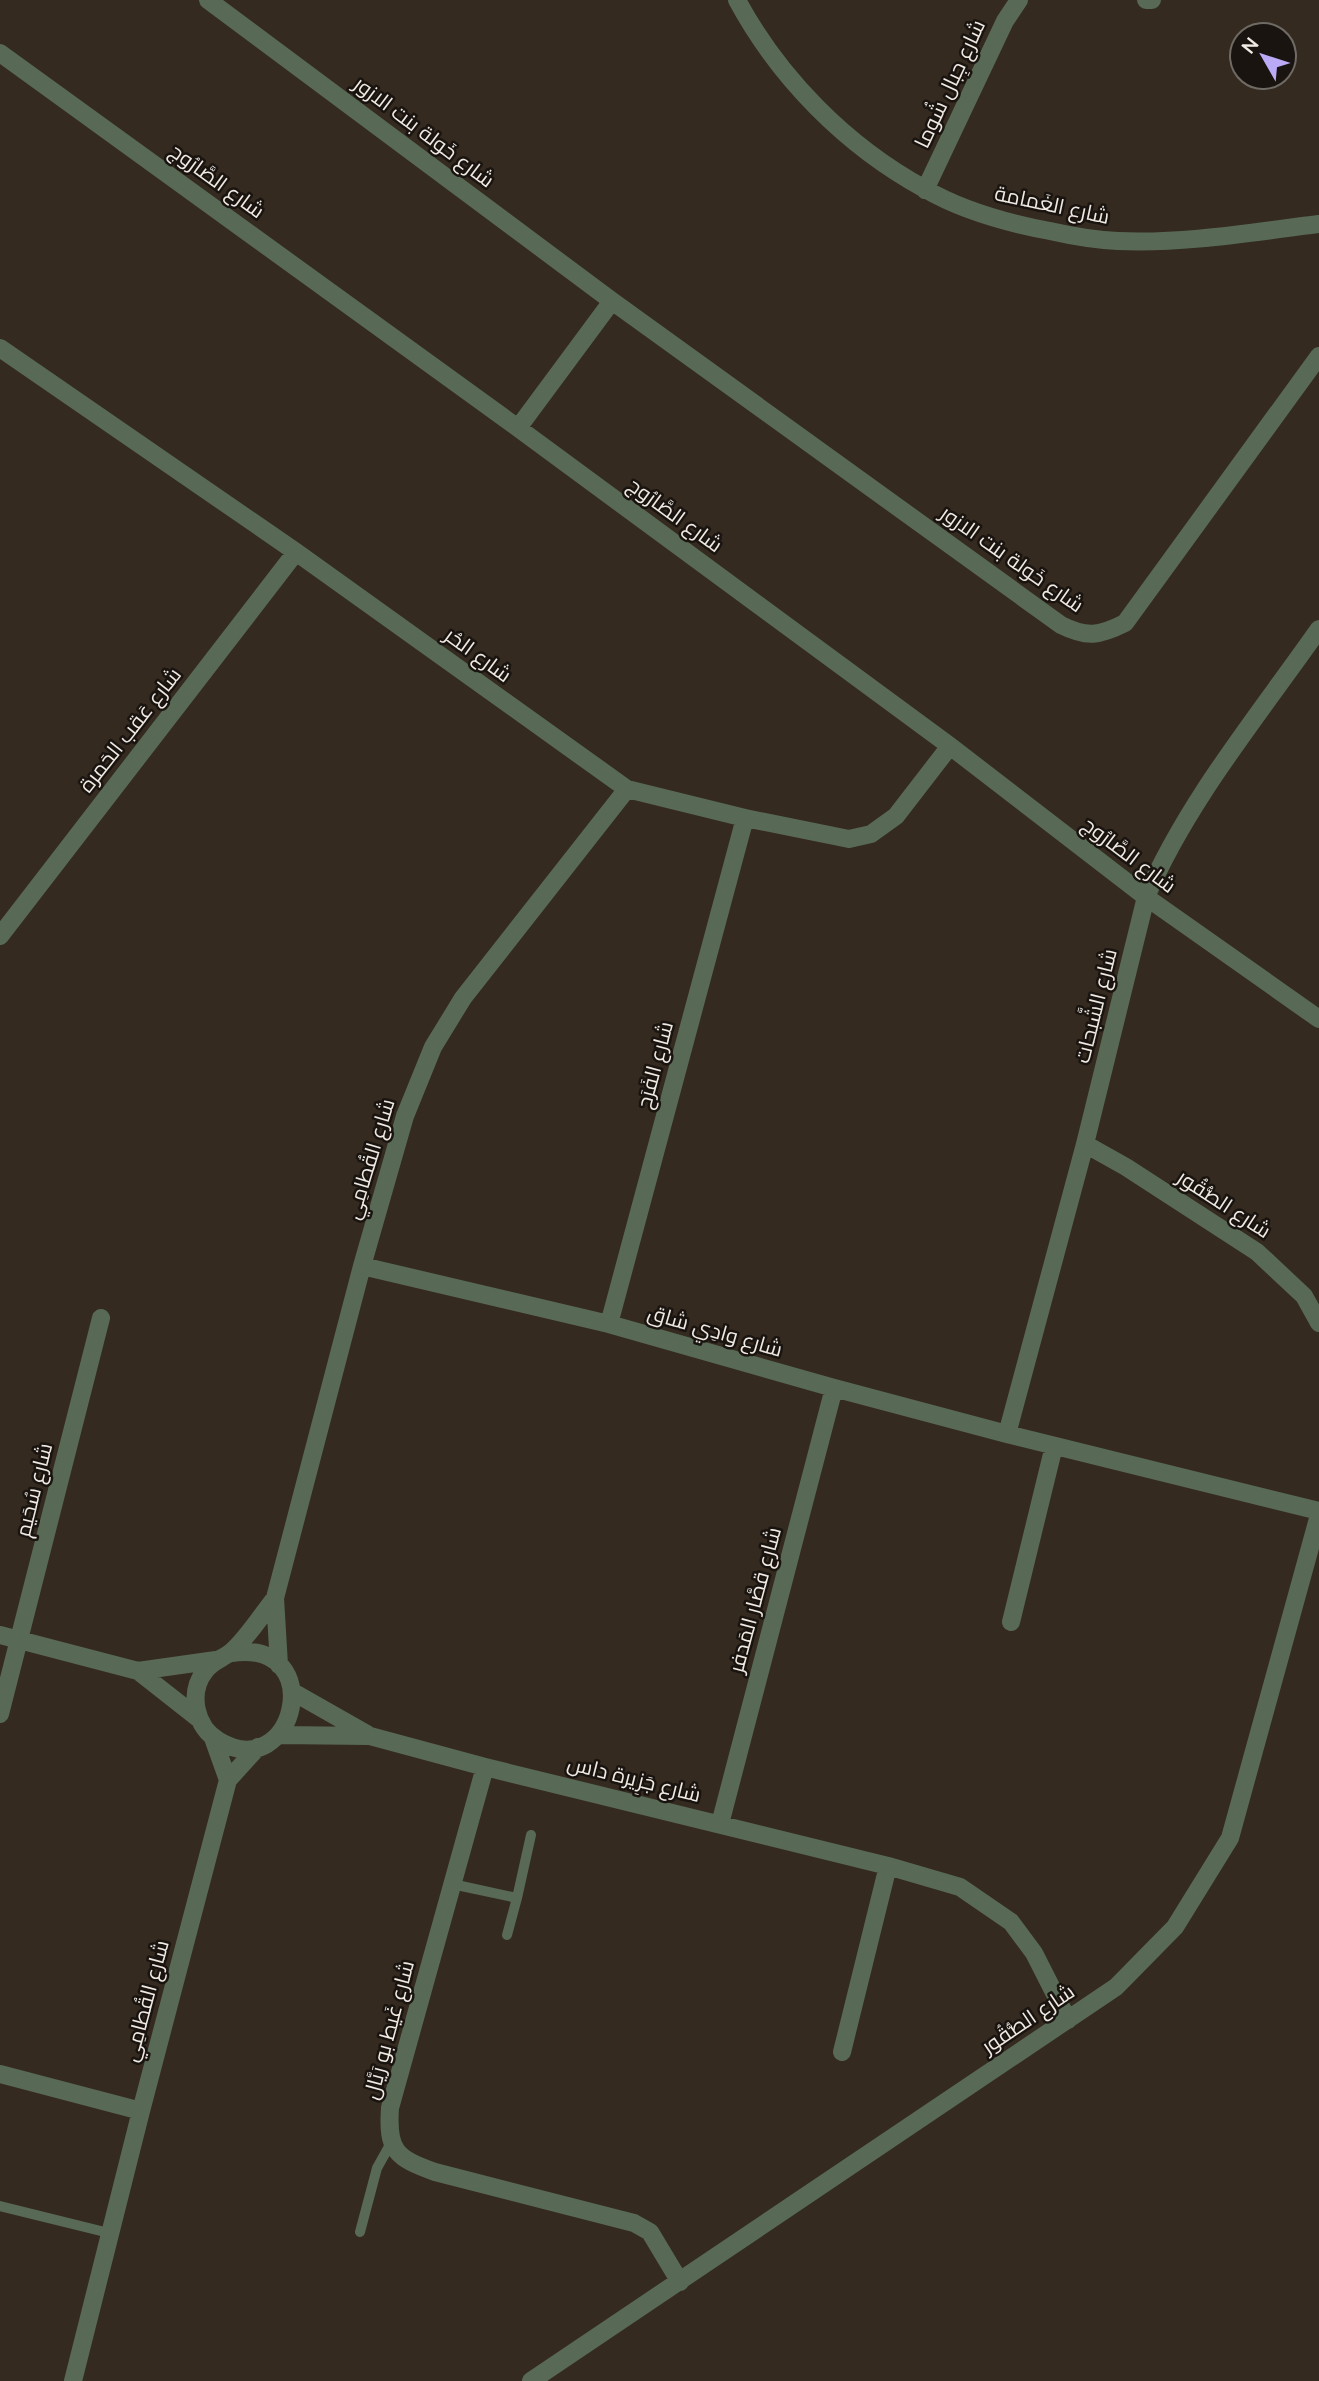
<svg xmlns="http://www.w3.org/2000/svg" width="1319" height="2381" viewBox="0 0 1319 2381" font-family="'Nunito Sans',Cairo,sans-serif">
<style>
.lines{fill:none;stroke-linecap:round;stroke-linejoin:round}
.service{stroke:#586a56;stroke-width:10}
.minor{stroke:#586a56;stroke-width:18}
.labels{text-anchor:middle;stroke-width:5;stroke-linejoin:round;paint-order:stroke}
.street-label{font-size:21px;fill:#f1eae3;stroke:#191410}
</style>
<rect width="100%" height="100%" fill="#352a20"/>
<g class="lines">
<path class="service" d="M 452,1884 L 517,1898 L 507,1935
M 517,1898 L 531,1835
M 0,2206 L 109,2233
M 360,2232 L 377,2168 L 391,2143"/>
<path class="minor" d="M 208,0 L 612,301 L 1061,625 C 1087,638 1099,636 1125,623 L 1319,356
M 737,0 C 779,78 846,146 925,189 C 963,211 1007,223 1050,231 C 1072,236 1096,240 1118,241 C 1185,244 1253,232 1319,224
M 1146,0 L 1152,0
M 0,53 L 518,428 L 950,746 L 1146,897 L 1319,1019
M 925,190 L 1005,21 L 1019,0
M 0,348 L 296,552 L 627,789 L 745,818 L 849,839 L 871,834 L 896,816 L 950,746
M 518,428 L 612,301
M 0,936 L 296,552
M 1085,1144 L 1126,1167 L 1257,1252 L 1304,1296 L 1319,1323
M 362,1266 L 609,1324 L 834,1388 L 1007,1434 L 1319,1511
M 609,1324 L 745,818
M 1007,1434 L 1085,1144 L 1146,897 C 1188,800 1258,716 1319,629
M 1011,1622 L 1054,1446
M 0,1635 L 138,1671 L 216,1660
M 231,1653 C 330,1638 295,1786 219,1741 C 195,1727 188,1693 205,1671 C 212,1661 222,1659 231,1652 C 245,1641 263,1613 275,1598
M 279,1665 L 275,1598 L 362,1266 L 405,1116 L 433,1047 L 463,998 L 627,789
M 138,1671 L 199,1719
M 293,1692 L 367,1734
M 0,1714 L 101,1318
M 278,1735 L 370,1736 L 485,1767 L 888,1866 L 960,1887 L 1011,1922 L 1034,1953 L 1068,2020
M 213,1738 L 228,1780
M 485,1767 L 390,2108 C 387,2151 396,2158 435,2172 L 634,2223 L 650,2232 L 680,2282
M 720,1824 L 834,1388
M 842,2052 L 888,1866
M 0,2074 L 141,2111
M 73,2381 L 141,2111 L 228,1780 L 258,1747
M 531,2381 L 1116,1987 L 1175,1927 L 1230,1838 L 1319,1515"/>
</g>
<g class="labels">
<g class="street-label">
<text transform="translate(950 84) rotate(-65)" y="7">شارع جِبال شُوما</text>
<text transform="translate(424 132) rotate(37)" y="7">شارع خَولة بنت الازور</text>
<text transform="translate(217 181) rotate(36)" y="7">شارع الصَّارُوج</text>
<text transform="translate(1052 205) rotate(12)" y="7">شارع الغَمامة</text>
<text transform="translate(675 515) rotate(36)" y="7">شارع الصَّارُوج</text>
<text transform="translate(1012 559) rotate(35)" y="7">شارع خَولة بنت الازور</text>
<text transform="translate(478 655) rotate(36)" y="7">شارع الحُر</text>
<text transform="translate(130 730) rotate(-52)" y="7">شارع عَقب الحَمرة</text>
<text transform="translate(1129 855) rotate(37)" y="7">شارع الصَّارُوج</text>
<text transform="translate(1096 1006) rotate(-76)" y="7">شارع الشَّبحات</text>
<text transform="translate(655 1065) rotate(-75)" y="7">شارع الفَرَح</text>
<text transform="translate(370 1159) rotate(-73)" y="7">شارع القُطامِي</text>
<text transform="translate(1224 1204) rotate(33)" y="7">شارع الصُّقُور</text>
<text transform="translate(715 1331) rotate(16)" y="7">شارع وادِي شاق</text>
<text transform="translate(34 1490) rotate(-76)" y="7">شارع سُحَيم</text>
<text transform="translate(755 1600) rotate(-75)" y="7">شارع قصَّار المَدفر</text>
<text transform="translate(634 1779) rotate(14)" y="7">شارع جَزِيرة داس</text>
<text transform="translate(146 2001) rotate(-75)" y="7">شارع القُطامِي</text>
<text transform="translate(1028 2019) rotate(-34)" y="7">شارع الصُّقُور</text>
<text transform="translate(389 2030) rotate(-75)" y="7">شارع غَيط بو رَيَّال</text>
</g>
</g>
<g transform="translate(1263 56) rotate(309)"><circle r="33" fill="#191410" stroke="#6f6a64" stroke-width="2"/>
<path d="M0-5L12 26L0 18L-12 26Z" fill="#bbaaf6"/>
<text y="-10" font-size="19" font-weight="bold" text-anchor="middle" fill="#f1eae3">N</text>
</g>
</svg>
